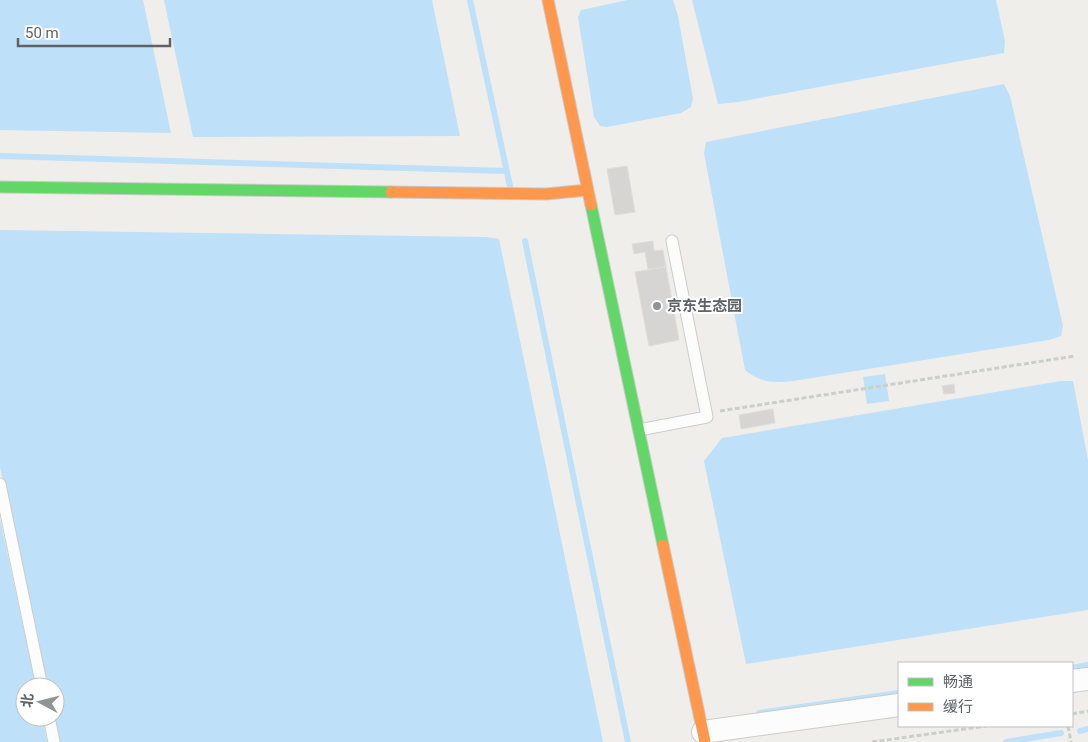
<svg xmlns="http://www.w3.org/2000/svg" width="1088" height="742" viewBox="0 0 1088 742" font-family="Roboto,'Noto Sans SC',sans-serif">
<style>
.water{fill:#bfe0f9}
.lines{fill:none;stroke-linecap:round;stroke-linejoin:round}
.stream{stroke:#bfe0f9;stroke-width:6}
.building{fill:#d6d5d3;stroke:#deddd9}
.lane-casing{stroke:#cbcccc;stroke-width:13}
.street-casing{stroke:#cbcccc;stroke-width:24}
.fast-casing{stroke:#cacacb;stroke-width:13}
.slow-casing{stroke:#cacacb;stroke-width:13}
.path{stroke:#cacfcc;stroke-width:3;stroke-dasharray:5 2.5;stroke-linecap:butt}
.lane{stroke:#fdfcfc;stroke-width:11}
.street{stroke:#fdfcfc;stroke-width:22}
.fast{stroke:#63d668;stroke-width:11}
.slow{stroke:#ff974d;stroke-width:11}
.poi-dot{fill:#919496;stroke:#fff;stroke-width:2}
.labels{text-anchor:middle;stroke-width:4;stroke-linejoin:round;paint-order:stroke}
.poi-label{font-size:15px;font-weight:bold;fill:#5f6368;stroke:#fff;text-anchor:start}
</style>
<rect width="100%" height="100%" fill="#efeeea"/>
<path class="water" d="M 0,0 L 143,0 L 171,133 L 0,130 Z
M 164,0 L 432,0 L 460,136 L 193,137 Z
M 628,0 L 673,0 L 678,16 L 693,99 L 691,107 L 681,113 L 607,127 L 600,126 L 594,117 L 578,17 L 581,10 Z
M 692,0 L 996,0 L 1005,41 L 1004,53 L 738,102 L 718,104 Z
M 1004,84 L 1010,96 L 1063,326 L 1061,336 L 1049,340 L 793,381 C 774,383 760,383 745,370 L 704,153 L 706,142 Z
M 0,230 L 486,237 L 499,239 L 603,742 L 59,742 L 54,717 L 55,687 L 47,687 L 0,467 Z
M 885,374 L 889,401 L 867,404 L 863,377 Z
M 1061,381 L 1073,381 L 1088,460 L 1088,610 L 746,664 L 704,461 L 722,438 Z
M 0,519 L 36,687 L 25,687 L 25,717 L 42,717 L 47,742 L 0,742 Z"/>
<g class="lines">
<path class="stream" d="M 470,0 L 510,186
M 0,156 L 506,171
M 525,241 L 628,742
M 1072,668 L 1088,665
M 759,713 L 899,693
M 1080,731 L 1088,729
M 1006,742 L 1061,733"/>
</g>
<path class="building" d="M 627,166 L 635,212 L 615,215 L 607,169 Z
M 653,241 L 654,251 L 663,250 L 666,267 L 648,269 L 645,252 L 634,254 L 632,244 Z
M 666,267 L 679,340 L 649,346 L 635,272 Z
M 954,384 L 955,393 L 944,394 L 942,386 Z
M 773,409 L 775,423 L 741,429 L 739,415 Z"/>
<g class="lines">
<defs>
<path id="lane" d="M 639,430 L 707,417 L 672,241
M 0,484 L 42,687
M 49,717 L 54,742"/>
<path id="street" d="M 1072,681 L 1088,679
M 703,732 L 899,705"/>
<path id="fast" d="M 0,187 L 391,192
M 591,205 L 663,545"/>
<path id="slow" d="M 548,0 L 591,205
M 391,192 L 546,194 L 588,190
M 663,545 L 705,742"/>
</defs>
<use href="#lane" class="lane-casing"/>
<use href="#street" class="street-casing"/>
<use href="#fast" class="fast-casing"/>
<use href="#slow" class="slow-casing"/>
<path class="path" d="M 720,411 L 1075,356
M 1072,714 L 1088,711
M 1068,726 L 1071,742
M 872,742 L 986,726"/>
<use href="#lane" class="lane"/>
<use href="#street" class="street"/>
<use href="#fast" class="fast"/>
<use href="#slow" class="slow"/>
</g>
<circle class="poi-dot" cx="657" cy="306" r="5"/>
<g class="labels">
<g class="poi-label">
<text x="667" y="311">京东生态园</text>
</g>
</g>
<rect x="898" y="662" width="175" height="65" fill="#ffffff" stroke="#bfc1c3"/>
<rect x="908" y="678" width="25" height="8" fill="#63d668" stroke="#bfc1c3"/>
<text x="943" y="687" font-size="15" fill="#5f6368">畅通</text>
<rect x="908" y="703" width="25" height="8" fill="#ff974d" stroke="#bfc1c3"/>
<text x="943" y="712" font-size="15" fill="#5f6368">缓行</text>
<g transform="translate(40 702) rotate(277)"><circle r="24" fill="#ffffff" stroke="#bfc1c3"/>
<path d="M0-4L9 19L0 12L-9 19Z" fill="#919496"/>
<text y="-8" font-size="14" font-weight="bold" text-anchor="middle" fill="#5f6368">北</text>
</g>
<path d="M18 38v8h152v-8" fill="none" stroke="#5f6368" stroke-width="2.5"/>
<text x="25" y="38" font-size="15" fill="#5f6368" stroke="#ffffff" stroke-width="4" paint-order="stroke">50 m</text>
</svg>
